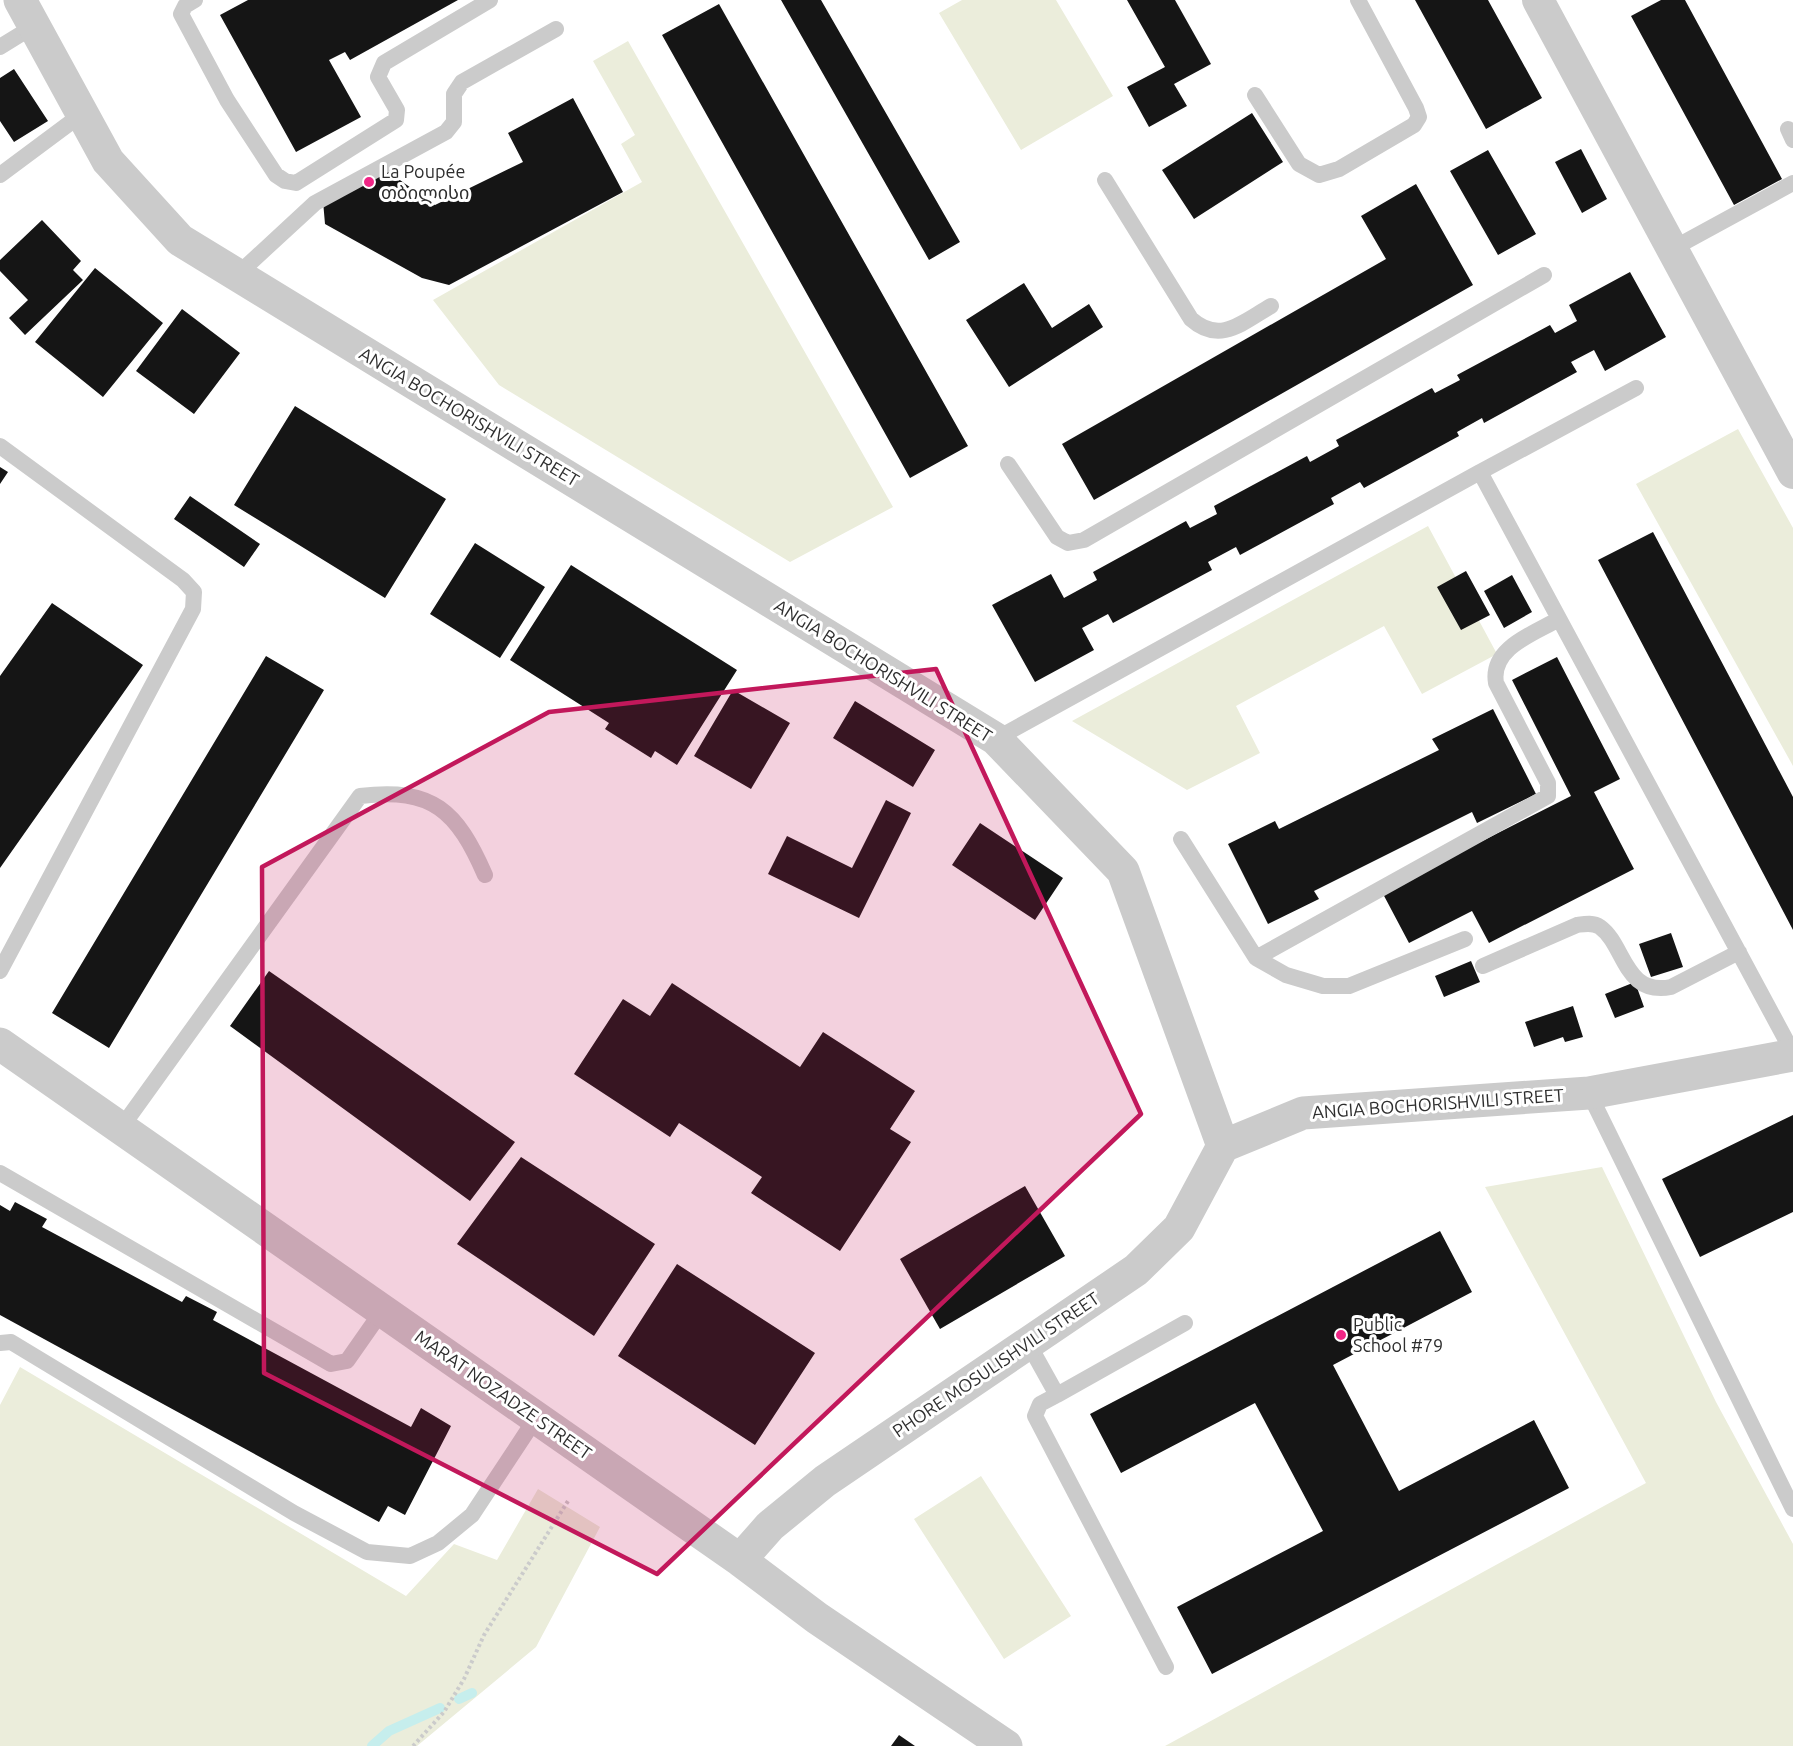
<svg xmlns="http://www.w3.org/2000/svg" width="1793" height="1746" viewBox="0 0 1793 1746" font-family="Ubuntu,'Noto Sans Georgian',sans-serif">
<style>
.green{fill:#ebeddb}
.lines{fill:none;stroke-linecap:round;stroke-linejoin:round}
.stream{stroke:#c6eeed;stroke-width:10}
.building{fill:#151515}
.path{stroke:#cbcbcb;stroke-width:4;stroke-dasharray:3 3;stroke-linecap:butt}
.service{stroke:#cbcbcb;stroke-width:16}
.minor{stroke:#cbcbcb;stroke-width:32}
.tertiary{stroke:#cbcbcb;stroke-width:33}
.marked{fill:#c2185b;fill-opacity:0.2;stroke:#c2185b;stroke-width:4.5;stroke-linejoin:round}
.poi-dot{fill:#f02686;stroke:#fff;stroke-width:2}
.labels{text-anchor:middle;stroke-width:6;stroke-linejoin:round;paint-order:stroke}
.poi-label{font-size:18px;fill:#2e2e2e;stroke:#fff;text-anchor:start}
.street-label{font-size:18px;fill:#2e2e2e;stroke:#fff}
</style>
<rect width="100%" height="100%" fill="#fff"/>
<path class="green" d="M 962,0 L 1056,0 L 1113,96 L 1021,150 L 939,13 Z
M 628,41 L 893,507 L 790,562 L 499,385 L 433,300 L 642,182 L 621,144 L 635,135 L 593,61 Z
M 1738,429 L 1793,528 L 1793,766 L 1636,484 Z
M 1428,526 L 1497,654 L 1422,694 L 1384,626 L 1236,706 L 1260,753 L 1187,790 L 1072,721 Z
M 1602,1167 L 1716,1402 L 1793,1544 L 1793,1746 L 1165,1746 L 1646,1483 L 1485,1187 Z
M 20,1367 L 406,1596 L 454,1544 L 497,1560 L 538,1489 L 600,1527 L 536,1647 L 417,1746 L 0,1746 L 0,1405 Z
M 981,1476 L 1071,1616 L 1004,1659 L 914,1519 Z"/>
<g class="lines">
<path class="stream" d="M 459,1699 L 472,1693
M 372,1746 L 389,1731 L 440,1708"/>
</g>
<path class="building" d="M 248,0 L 458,0 L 350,60 L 345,52 L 329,60 L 361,117 L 296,152 L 220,15 Z
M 781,0 L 821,0 L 960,242 L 929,260 Z
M 1127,0 L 1175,0 L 1211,64 L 1174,84 L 1187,106 L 1149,127 L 1127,87 L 1165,67 Z
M 1415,0 L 1488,0 L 1542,98 L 1486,129 Z
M 1661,0 L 1685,0 L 1782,179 L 1734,205 L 1631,16 Z
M 719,4 L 968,446 L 910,478 L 662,35 Z
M 14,69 L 48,121 L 14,142 L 0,121 L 0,78 Z
M 573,98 L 623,192 L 449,285 L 422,278 L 325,224 L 323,201 L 383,168 L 435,205 L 523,162 L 508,133 Z
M 1252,113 L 1283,162 L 1194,219 L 1162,170 Z
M 1581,149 L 1607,199 L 1582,213 L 1555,162 Z
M 1488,150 L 1536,234 L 1498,255 L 1450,171 Z
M 1416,184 L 1473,285 L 1094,500 L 1062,444 L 1386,259 L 1361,216 Z
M 42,220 L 81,261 L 73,270 L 83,280 L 25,335 L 9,318 L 28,300 L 0,271 L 0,260 Z
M 95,268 L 163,323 L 103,397 L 35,342 Z
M 1630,272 L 1666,337 L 1605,371 L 1594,350 L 1571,362 L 1577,372 L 1484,423 L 1482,418 L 1457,432 L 1459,436 L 1364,488 L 1360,482 L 1331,498 L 1334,504 L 1240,555 L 1236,547 L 1208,562 L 1212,570 L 1113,623 L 1108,614 L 1082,628 L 1094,650 L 1035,682 L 992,605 L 1051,574 L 1064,598 L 1097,580 L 1093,572 L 1186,521 L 1190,528 L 1217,514 L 1214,506 L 1307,456 L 1310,462 L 1339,446 L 1336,440 L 1432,388 L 1435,393 L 1460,380 L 1457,375 L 1550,325 L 1555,333 L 1577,321 L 1569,305 Z
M 1024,283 L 1052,328 L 1089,304 L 1103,327 L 1009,387 L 966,320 Z
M 182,309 L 240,353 L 194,414 L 136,371 Z
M 295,406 L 446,499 L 385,598 L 234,505 Z
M 0,467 L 8,472 L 0,484 Z
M 190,496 L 260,544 L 244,567 L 174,519 Z
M 1653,532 L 1793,797 L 1793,930 L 1598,560 Z
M 475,543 L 545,587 L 500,658 L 430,614 Z
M 571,565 L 737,670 L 677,765 L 655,751 L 651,758 L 605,729 L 609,723 L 510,660 Z
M 1466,571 L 1490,615 L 1461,630 L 1437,587 Z
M 1512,575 L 1532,612 L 1504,628 L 1484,591 Z
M 52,603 L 143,665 L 0,868 L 0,676 Z
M 266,656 L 324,690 L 109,1048 L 52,1013 Z
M 1557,657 L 1620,779 L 1594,792 L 1634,869 L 1489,943 L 1472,911 L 1409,943 L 1382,892 L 1571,796 L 1512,680 Z
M 733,690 L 790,723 L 751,789 L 694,756 Z
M 855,701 L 935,750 L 913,787 L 833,738 Z
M 1493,709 L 1536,794 L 1477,823 L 1472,812 L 1314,891 L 1319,899 L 1268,924 L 1228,844 L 1275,821 L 1279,829 L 1439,750 L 1432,739 Z
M 886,800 L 911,813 L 859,918 L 768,874 L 787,836 L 852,868 Z
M 980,823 L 1063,878 L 1035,920 L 952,865 Z
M 1671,933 L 1683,967 L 1651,977 L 1639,944 Z
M 1471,961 L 1480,982 L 1444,997 L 1435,976 Z
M 269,971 L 515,1142 L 470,1201 L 230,1026 Z
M 1635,982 L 1644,1007 L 1615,1018 L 1605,994 Z
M 672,983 L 800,1067 L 823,1032 L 915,1091 L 890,1129 L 911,1142 L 840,1251 L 751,1193 L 762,1177 L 679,1123 L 670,1137 L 574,1074 L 623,999 L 650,1016 Z
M 1573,1006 L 1583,1037 L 1565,1042 L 1563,1037 L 1534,1047 L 1525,1022 Z
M 1793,1115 L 1793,1212 L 1700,1257 L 1662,1179 Z
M 521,1157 L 655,1244 L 594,1336 L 457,1244 Z
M 1025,1186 L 1065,1256 L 940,1329 L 900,1259 Z
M 15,1202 L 47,1219 L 42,1227 L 182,1302 L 186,1296 L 217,1312 L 213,1320 L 411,1427 L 421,1408 L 451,1426 L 405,1515 L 388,1506 L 379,1522 L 0,1315 L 0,1205 L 10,1211 Z
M 1440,1231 L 1472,1292 L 1333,1365 L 1399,1491 L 1534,1420 L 1569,1488 L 1212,1674 L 1177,1607 L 1323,1531 L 1255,1403 L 1121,1473 L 1090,1414 Z
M 677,1264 L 815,1353 L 755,1445 L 618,1356 Z
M 899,1735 L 915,1746 L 891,1746 Z"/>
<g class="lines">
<path class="path" d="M 413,1746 L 444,1712 L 464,1679 L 484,1635 L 568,1501"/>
<path class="service" d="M 195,0 L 185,6 L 181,14 L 227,100 L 276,175 L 285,181 L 296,183 L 396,120 L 397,110 L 378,77 L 384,63 L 490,0
M 0,47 L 34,26
M 1255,95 L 1299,164 L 1319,175 L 1339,169 L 1414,125 L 1419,117 L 1416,108 L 1358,0
M 1788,129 L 1793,140
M 0,175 L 82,114
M 1105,180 L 1191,319 C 1220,345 1243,322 1271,306
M 1672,249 L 1793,183
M 237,275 L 315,203 L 446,132 L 454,122 L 454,94 L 462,82 L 556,29
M 0,446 L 183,580 L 194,592 L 193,609 L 0,971
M 1008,464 L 1057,537 L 1068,543 L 1084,540 L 1544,275
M 1480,472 L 1636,388
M 996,739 L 1480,472 L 1793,1053
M 1181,839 L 1256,958 L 1286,975 L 1323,986 L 1349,986 L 1465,939
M 1256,958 L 1548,796 L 1548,783 L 1496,683 C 1490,648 1533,634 1559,619
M 1483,966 L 1577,925 C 1584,924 1593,922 1600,927 C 1625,945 1624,996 1671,987 L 1739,952
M 1589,1093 L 1793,1509
M 121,1128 L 360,796 C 433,787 457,811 485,875
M 0,1173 L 331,1364 L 347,1361 L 382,1311
M 0,1343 L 11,1342 L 294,1513 L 367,1552 L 410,1556 L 438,1543 L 472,1515 L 536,1418
M 1028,1343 L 1057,1395 L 1040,1404 L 1035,1416 L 1166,1667
M 1057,1395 L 1185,1323"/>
<path class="minor" d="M 1538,0 L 1793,473"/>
<path class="tertiary" d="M 20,0 L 108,161 L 180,240 L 996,739 L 1123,871 L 1223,1146
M 0,1044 L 740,1560 L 817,1618 L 1006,1746
M 1223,1146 L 1303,1113 L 1589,1093 L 1793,1055
M 740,1560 L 770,1526 L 825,1481 L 1136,1270 L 1179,1228 L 1223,1146"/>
</g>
<path class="marked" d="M 936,669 L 1141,1114 L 657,1574 L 264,1373 L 262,867 L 549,712 Z"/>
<g class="poi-dot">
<circle cx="369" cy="182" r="6"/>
<circle cx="1341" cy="1335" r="6"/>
</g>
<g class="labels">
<g class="poi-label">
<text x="381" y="178">La Poupée<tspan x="381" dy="21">თბილისი</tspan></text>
<text x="1353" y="1331">Public<tspan x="1353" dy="21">School #79</tspan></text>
</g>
<g class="street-label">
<text transform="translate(469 417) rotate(31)" y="6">ANGIA BOCHORISHVILI STREET</text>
<text transform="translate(883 671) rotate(32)" y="6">ANGIA BOCHORISHVILI STREET</text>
<text transform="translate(1438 1104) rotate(-4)" y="6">ANGIA BOCHORISHVILI STREET</text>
<text transform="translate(996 1365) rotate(-34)" y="6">PHORE MOSULISHVILI STREET</text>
<text transform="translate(503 1395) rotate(35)" y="6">MARAT NOZADZE STREET</text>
</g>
</g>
</svg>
